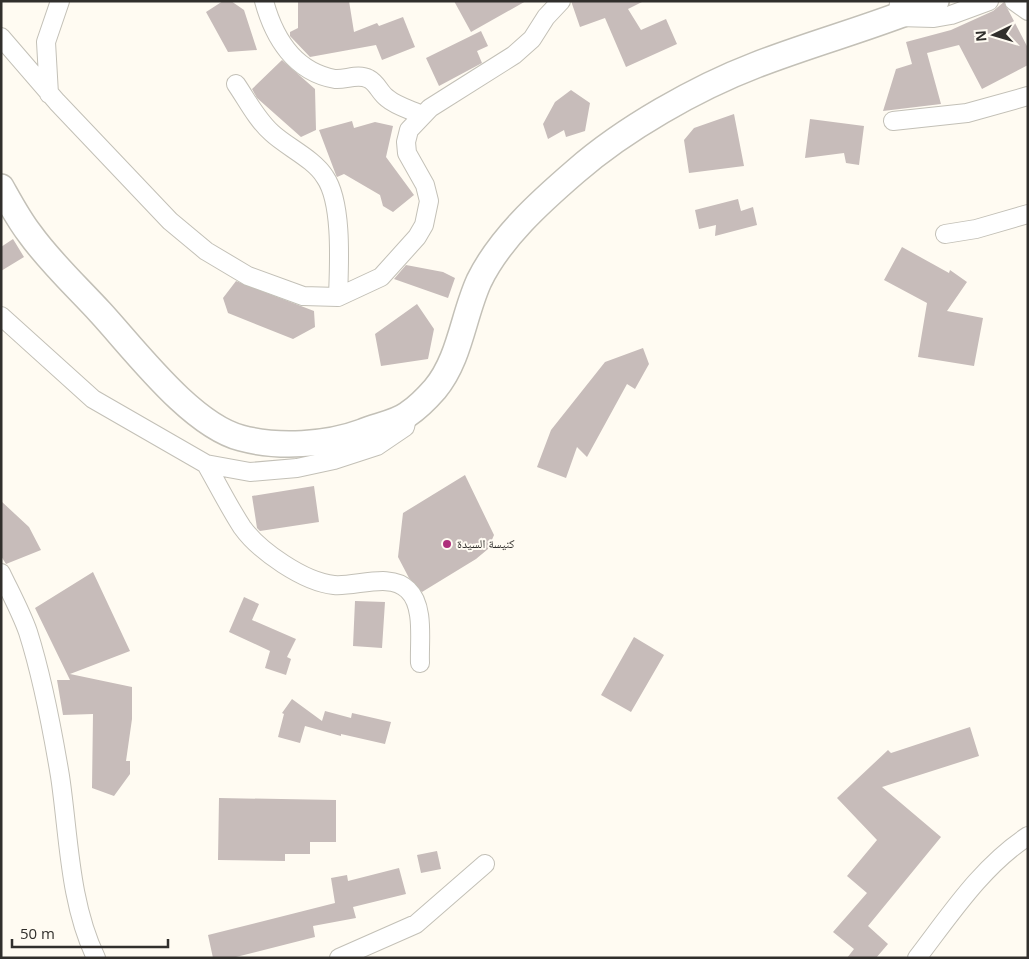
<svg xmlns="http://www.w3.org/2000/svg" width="1029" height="959" viewBox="0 0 1029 959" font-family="'Open Sans','Noto Naskh Arabic',sans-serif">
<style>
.building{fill:#c7bcba}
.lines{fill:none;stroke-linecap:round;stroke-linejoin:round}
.street-casing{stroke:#c3c0b7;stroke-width:20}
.secondary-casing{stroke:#c3c0b7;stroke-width:28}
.street{stroke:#fff;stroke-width:18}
.secondary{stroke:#fff;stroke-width:25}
.poi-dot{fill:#ae2e7b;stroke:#fffbf2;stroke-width:2}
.labels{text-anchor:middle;stroke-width:4;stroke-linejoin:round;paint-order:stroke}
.poi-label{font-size:12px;fill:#312f2c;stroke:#fffbf2;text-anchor:start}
</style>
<rect width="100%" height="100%" fill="#fffbf2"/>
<path class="building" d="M 223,1 L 231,1 L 244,10 L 257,50 L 228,52 L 206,12 Z
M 298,1 L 349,1 L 354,32 L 377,23 L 379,26 L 403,17 L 415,47 L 382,60 L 376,45 L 310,57 L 290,36 L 290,32 L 298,28 Z
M 454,1 L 526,1 L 471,32 Z
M 571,1 L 644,1 L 628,9 L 641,30 L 666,19 L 677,44 L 626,67 L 605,18 L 580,27 Z
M 1004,2 L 1028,48 L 1028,65 L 982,89 L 959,45 L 927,53 L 941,104 L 883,111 L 896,69 L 912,64 L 906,42 L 951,30 L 993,11 Z
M 481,31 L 488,46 L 477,51 L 482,63 L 439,86 L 426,58 Z
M 282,60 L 315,89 L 316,130 L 301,137 L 257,98 L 252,89 Z
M 571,90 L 590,103 L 585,131 L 566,137 L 564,130 L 548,139 L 543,124 L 555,102 Z
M 734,114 L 744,166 L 689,173 L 684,140 L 694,128 Z
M 810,119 L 864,126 L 859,165 L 846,163 L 844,153 L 805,158 Z
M 352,121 L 354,128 L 375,122 L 393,126 L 386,157 L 414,195 L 393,212 L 383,206 L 380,195 L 344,174 L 337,177 L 336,175 L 319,130 Z
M 738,199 L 741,211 L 753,207 L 757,225 L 715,236 L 716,225 L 699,229 L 695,210 Z
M 13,239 L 24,257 L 1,271 L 1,247 Z
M 902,247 L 949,273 L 950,270 L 967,282 L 947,311 L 983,318 L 974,366 L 918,357 L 927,303 L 884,280 Z
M 406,265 L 443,272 L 455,278 L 448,298 L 394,279 Z
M 236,281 L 314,311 L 315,327 L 293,339 L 228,313 L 223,298 Z
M 417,304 L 434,329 L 428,359 L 381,366 L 375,334 Z
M 643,348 L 649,364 L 635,389 L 627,384 L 587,457 L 577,447 L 566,478 L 537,467 L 551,430 L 605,362 Z
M 465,475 L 494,535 L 488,549 L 476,559 L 422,592 L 409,578 L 398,557 L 403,513 Z
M 314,486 L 319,522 L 260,531 L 257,528 L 252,496 Z
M 1,501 L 29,527 L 41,550 L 6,564 L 1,556 Z
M 93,572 L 130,651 L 70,674 L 132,687 L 132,719 L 126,761 L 130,761 L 130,774 L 114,796 L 92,788 L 93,714 L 63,715 L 57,680 L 70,680 L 35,608 Z
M 244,597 L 259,604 L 252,620 L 296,639 L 287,657 L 291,659 L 286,675 L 265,668 L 270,651 L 229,632 Z
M 355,601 L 385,602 L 382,648 L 353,646 Z
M 634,637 L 664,655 L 631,712 L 601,695 Z
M 292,699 L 322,721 L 325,711 L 351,718 L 352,713 L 391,722 L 385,744 L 341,734 L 341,736 L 305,726 L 300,743 L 278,737 L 284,714 L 282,713 Z
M 970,727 L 979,756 L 882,787 L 941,837 L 868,926 L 888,944 L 876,958 L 847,958 L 854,949 L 833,932 L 867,893 L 847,876 L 877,840 L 837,798 L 888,750 L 891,753 Z
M 219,798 L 336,800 L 336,842 L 310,842 L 310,854 L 285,854 L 285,861 L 218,860 Z
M 437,851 L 441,869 L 421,873 L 417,855 Z
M 399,868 L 406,894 L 353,907 L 356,918 L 313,926 L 315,937 L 232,958 L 213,958 L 208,935 L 335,903 L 331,878 L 347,875 L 348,881 Z"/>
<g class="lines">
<defs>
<path id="street" d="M 264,1 C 274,38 295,72 335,79 C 346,80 358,73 369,79 C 377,83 380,93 387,98 C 396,106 411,110 422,115
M 899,1 L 898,17 L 934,18 L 951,15 L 989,1
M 1014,1 L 1028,11
M 1,37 L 57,102 L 170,221 L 206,251 L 248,276 L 303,296 L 338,297
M 236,84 C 247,100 257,120 272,133 C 287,147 314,159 325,177 C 343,203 339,266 338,297 L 381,277 L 417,237 L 424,225 L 429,201 L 425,185 L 407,153 L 406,142 L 409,130 L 430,108 L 514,55 L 532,39 L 546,17 L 561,1
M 49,94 L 46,42 L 60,1
M 893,121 L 967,113 L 1028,96
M 945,234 L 976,229 L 1028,214
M 1,316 L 93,399 L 206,464 L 250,472 L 297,468 L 334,460 L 377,446 L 405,427 L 407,418
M 206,464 C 218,485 229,507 242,527 C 259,551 304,582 334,585 C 356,587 391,572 408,590 C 425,606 419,642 420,663
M 1,573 C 10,592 21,612 28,632 C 43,679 52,728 60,776 C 69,836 69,902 96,958
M 339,958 L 416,924 L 485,864
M 917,958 C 950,915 982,866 1028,836"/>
<path id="secondary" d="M 1,187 C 10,203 19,220 30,234 C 50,262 77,287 100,312 C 135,350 191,425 241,438 C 278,448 327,445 362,432 C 376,426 396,423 408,414 C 417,408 428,397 435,389 C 460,359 463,316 479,281 C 500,238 540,202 576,171 C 624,129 696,88 756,65 C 815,42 877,26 936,1"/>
</defs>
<use href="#street" class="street-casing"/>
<use href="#secondary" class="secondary-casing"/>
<use href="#street" class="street"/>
<use href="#secondary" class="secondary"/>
</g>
<circle class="poi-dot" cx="447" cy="544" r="5"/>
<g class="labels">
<g class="poi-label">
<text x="457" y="548">كنيسة السيدة</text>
</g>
</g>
<rect width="1029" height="959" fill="none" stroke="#312f2c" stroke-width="5"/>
<g transform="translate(994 35) rotate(265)" stroke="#fffbf2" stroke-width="4" paint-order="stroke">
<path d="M0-4L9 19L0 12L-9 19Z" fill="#312f2c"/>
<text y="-8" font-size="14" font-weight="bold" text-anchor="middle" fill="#312f2c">N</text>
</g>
<path d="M12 939v8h156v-8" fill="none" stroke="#312f2c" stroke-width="2.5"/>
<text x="20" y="939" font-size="15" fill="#312f2c" stroke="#fffbf2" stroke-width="4" paint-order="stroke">50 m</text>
</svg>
